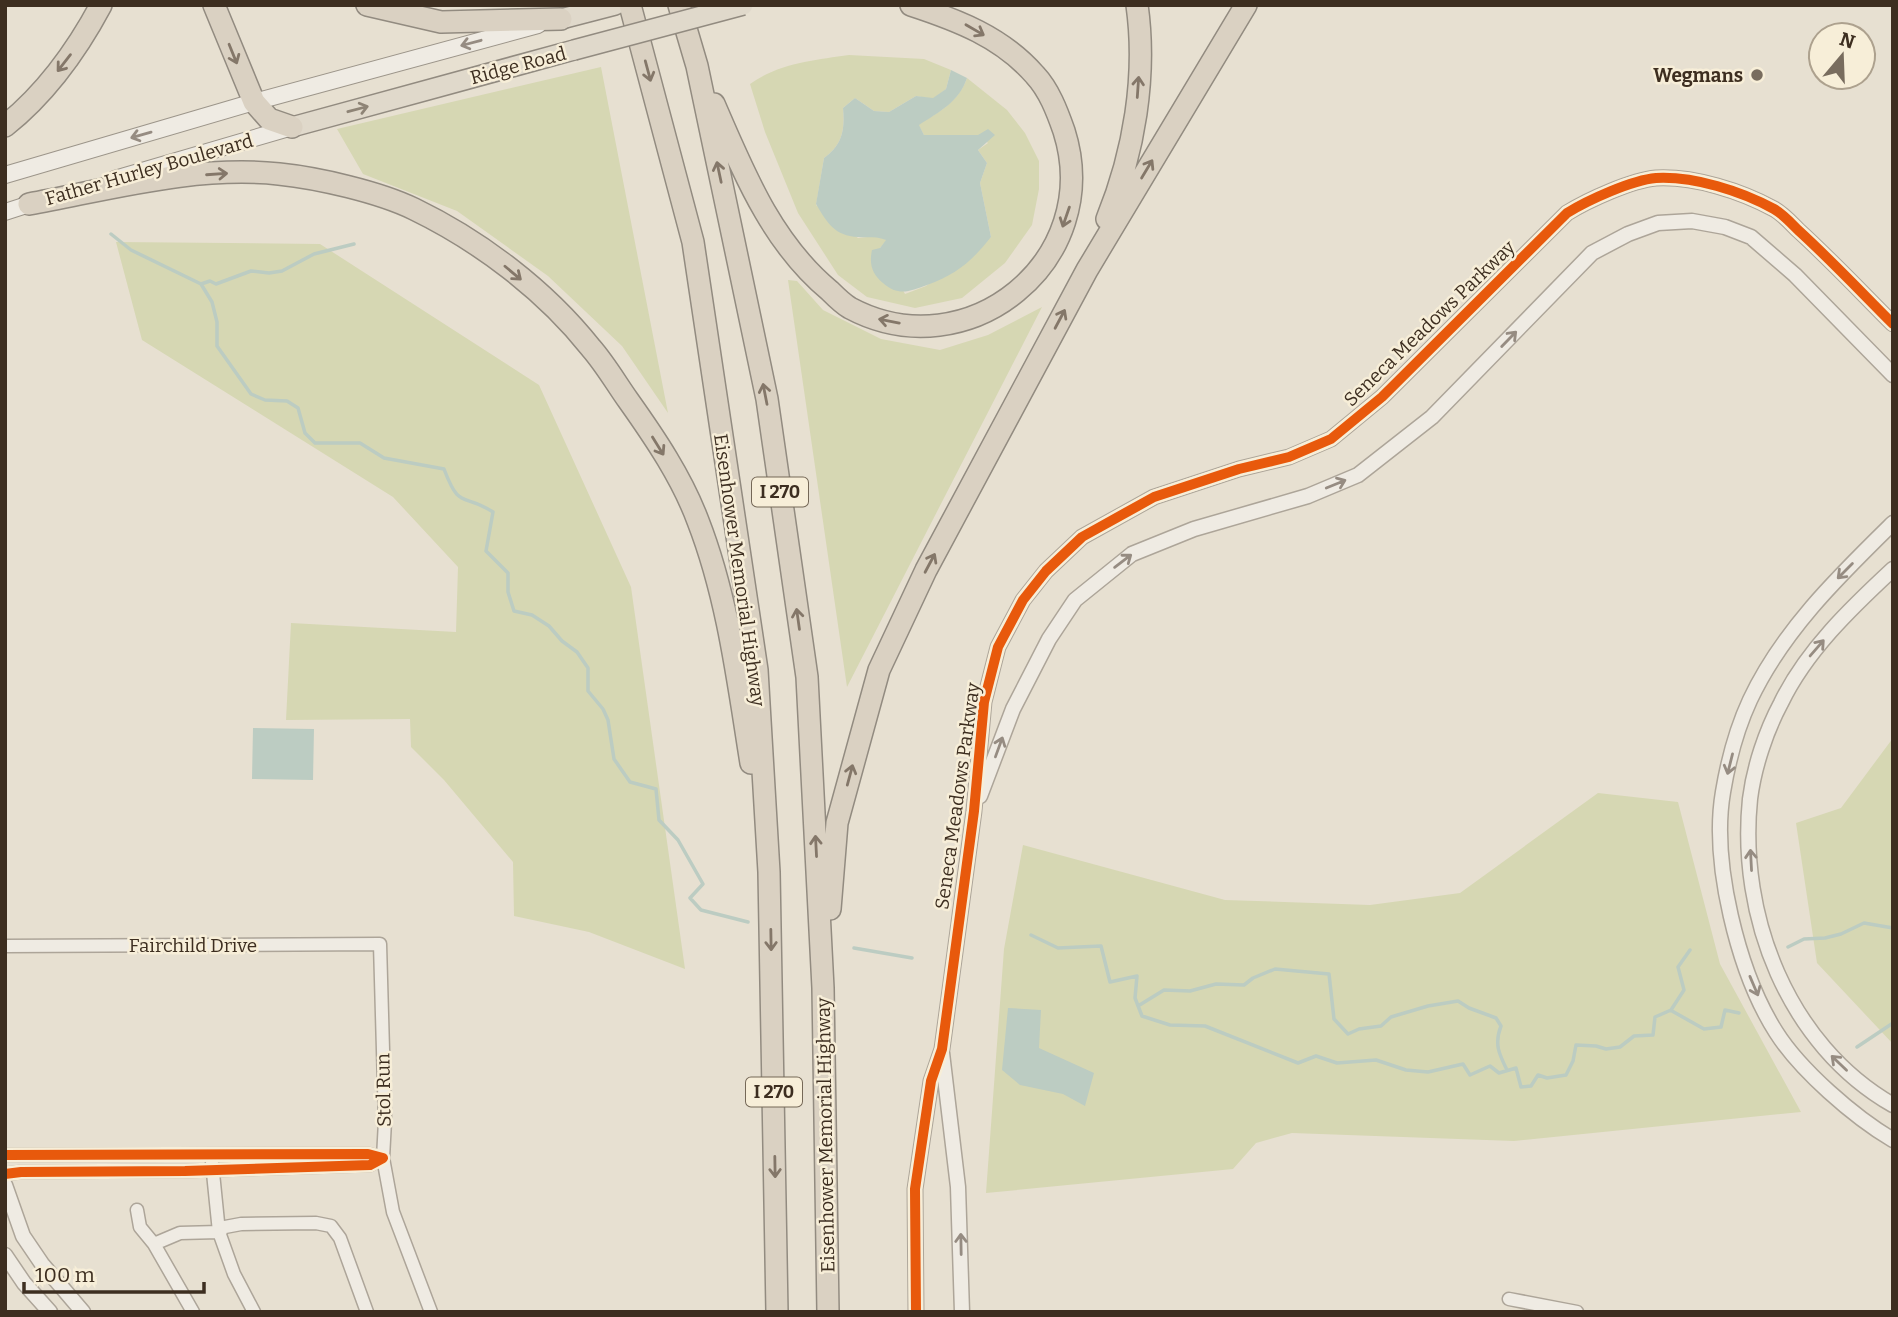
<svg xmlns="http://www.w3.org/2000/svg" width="1898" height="1317" viewBox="0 0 1898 1317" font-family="Bitter,serif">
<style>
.green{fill:#d6d7b3}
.water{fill:#bcccc2}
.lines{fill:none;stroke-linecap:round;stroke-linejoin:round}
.stream{stroke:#bcccc2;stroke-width:3.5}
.minor-casing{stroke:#ada599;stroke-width:15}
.tertiary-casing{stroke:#ada599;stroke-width:17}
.secondary-casing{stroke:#9c958a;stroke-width:18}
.trunk-casing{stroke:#928b80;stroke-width:22}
.motorway-casing{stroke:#928b80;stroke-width:24}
.minor{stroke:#efebe3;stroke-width:12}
.tertiary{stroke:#efebe3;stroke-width:14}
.secondary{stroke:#efebe3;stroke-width:16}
.trunk{stroke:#e0d9cb;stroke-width:19}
.motorway{stroke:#dad1c2;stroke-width:21}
.trunk-bridge-casing{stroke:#928b80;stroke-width:22;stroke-linecap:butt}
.trunk-bridge{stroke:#e0d9cb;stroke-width:19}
.cycleway-casing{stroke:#f7eed8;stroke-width:15}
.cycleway{stroke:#e8590c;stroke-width:10}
.oneway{stroke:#847769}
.oneway2{stroke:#968c82}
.oneway3{stroke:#8e8476}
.poi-dot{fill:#786c5e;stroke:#f7eed8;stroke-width:2.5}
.labels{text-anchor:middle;stroke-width:5;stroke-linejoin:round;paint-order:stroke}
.shield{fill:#f7eed8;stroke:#756857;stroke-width:2}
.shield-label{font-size:18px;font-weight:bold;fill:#3d2e20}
.street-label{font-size:19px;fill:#3d2e20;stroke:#f7eed8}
.poi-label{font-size:19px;font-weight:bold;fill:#3d2e20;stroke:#f7eed8;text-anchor:end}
</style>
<rect width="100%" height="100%" fill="#e7e0d1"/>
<path class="green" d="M 849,55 L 924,59 L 951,70 L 946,89 L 933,99 L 916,96 L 889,112 L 874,111 L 855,98 L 843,108 C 845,131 842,145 824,158 L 816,205 L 858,238 L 876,236 L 887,240 L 880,248 L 905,294 L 926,286 L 991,237 L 980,183 L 987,163 L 978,150 L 988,143 L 978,135 L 924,135 L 918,124 C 939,113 959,101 967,78 L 1007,110 L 1025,133 L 1039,161 L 1039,189 L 1032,225 L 1005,263 L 962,298 L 915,308 L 867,297 L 838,275 L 798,213 L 765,132 L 750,84 C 779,63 815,60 849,55 Z
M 601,67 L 668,413 L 622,346 L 548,276 L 457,211 L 363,174 L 337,129 Z
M 116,242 L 320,244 L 539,385 L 631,587 L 685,969 L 589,932 L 514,916 L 513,862 L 444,780 L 411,747 L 410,719 L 286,720 L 291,623 L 456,632 L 458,567 L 393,497 L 142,340 Z
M 788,280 L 797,281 L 823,310 L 881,339 L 940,350 L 988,335 L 1042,307 L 847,687 Z
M 1893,738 L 1893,1044 L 1817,963 L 1796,823 L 1841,808 Z
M 1598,793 L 1678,802 L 1720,964 L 1801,1112 L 1514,1141 L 1292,1133 L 1256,1143 L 1233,1169 L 986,1193 L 1004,949 L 1023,845 L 1225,900 L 1370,905 L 1460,893 Z"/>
<path class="water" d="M 951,70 L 967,78 C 959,102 939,112 919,125 L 924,135 L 978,135 L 988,129 L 995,135 L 978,150 L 987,163 L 980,183 L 991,237 C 971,262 957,274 927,285 C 910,291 899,297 883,283 C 872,274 869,264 872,250 L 880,248 L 886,240 C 876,236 868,238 858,237 C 835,236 827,223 816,204 L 824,158 C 842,145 845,131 843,108 L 855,98 L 874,111 L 889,112 L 916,96 L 933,98 L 946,89 Z
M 253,728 L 314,729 L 313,780 L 252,779 Z
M 1008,1008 L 1041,1010 L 1039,1048 L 1094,1073 L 1085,1106 L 1063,1094 L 1020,1085 L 1002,1070 Z"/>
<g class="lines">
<path class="stream" d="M 111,234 L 131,250 L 201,284 L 212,302 L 217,322 L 217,346 L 251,394 L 265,400 L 287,401 L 298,408 L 305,433 L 315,443 L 360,443 L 384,458 L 444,469 C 460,511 462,492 493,512 L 486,551 L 508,573 L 508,592 L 514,611 L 532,615 L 549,626 L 562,641 L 577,652 L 588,668 L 588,691 L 603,709 L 608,720 L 614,759 L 630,782 L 656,789 L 659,820 L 678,840 L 703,884 L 690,898 L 701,910 L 748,922
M 201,284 L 210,281 L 216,284 L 251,271 L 269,273 L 282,271 L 314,254 L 354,244
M 1031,935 L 1058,948 L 1101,946 L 1110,982 L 1137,976 L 1135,998 L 1142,1016 L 1170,1025 L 1205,1026 L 1298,1063 L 1316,1056 L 1337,1063 L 1376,1060 L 1406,1070 L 1428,1072 L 1463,1064 L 1470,1075 L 1490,1066 L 1499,1073 L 1516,1068 L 1521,1087 L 1531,1086 L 1538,1075 L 1547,1078 L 1566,1075 L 1573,1061 L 1576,1045 L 1596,1046 L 1606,1049 L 1620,1047 L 1634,1036 L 1653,1035 L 1655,1017 L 1671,1010 L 1684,990 L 1678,967 L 1690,950
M 1788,947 L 1804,939 L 1825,938 L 1841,934 L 1864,923 L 1893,928
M 854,948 L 912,958
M 1138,1006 L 1164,990 L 1190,991 L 1216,984 L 1244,985 L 1253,978 L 1275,969 L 1329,974 L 1334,1019 L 1348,1034 L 1359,1029 L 1381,1026 L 1391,1017 L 1428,1006 L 1458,1001 L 1469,1008 L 1496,1018 L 1501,1026 C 1494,1044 1499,1054 1507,1070
M 1672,1011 L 1704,1029 L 1721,1027 L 1725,1010 L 1739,1013
M 1857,1047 L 1893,1023"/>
<defs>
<path id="minor" d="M 5,946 L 380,944 L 385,1121 L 383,1158 L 393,1212 L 431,1312
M 5,1155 L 368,1154 L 383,1158 L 370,1165 L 185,1171 L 21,1172 L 5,1174
M 212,1163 L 219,1232 L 234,1274 L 254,1312
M 137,1210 L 140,1227 L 154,1244 L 193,1312
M 154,1244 L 180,1233 L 219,1232 L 225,1227 L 241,1224 L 316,1223 L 331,1226 L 340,1238 L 367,1312
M 1509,1299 L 1577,1312"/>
<path id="tertiary" d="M 1893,523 C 1839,576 1783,630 1750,700 C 1737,728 1728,762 1723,792 C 1711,862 1738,972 1776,1032 C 1800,1070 1854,1117 1893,1140
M 1893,569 C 1851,608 1806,651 1781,703 C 1766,731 1754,767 1750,799 C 1738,916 1788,1045 1893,1105
M 980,796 L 1013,709 L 1049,639 L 1075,600 L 1132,554 L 1194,529 L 1308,496 L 1358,475 L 1432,417 L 1592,253 L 1628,234 L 1658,223 L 1692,221 L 1725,227 L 1751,237 L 1795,275 L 1893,375
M 942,1053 L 958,1187 L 962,1312
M 5,1185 L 23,1236 L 42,1264 L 83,1312
M 5,1255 L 24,1283 L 50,1312
M 916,1312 L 915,1189 L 931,1081 L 942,1049 L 974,811 L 984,702 L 998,647 L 1023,600 L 1046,571 L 1082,537 L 1154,497 L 1239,469 L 1289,457 L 1331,439 L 1382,397 L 1567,213 C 1588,200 1632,180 1656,178 C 1694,176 1741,191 1774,209 C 1783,214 1791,223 1798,230 C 1831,260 1862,293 1893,324"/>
<path id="secondary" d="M 5,175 L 254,102 L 538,25
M 115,179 L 292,127
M 5,212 L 39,201"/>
<path id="trunk" d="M 561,19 L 615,5
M 292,127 L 574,50"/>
<path id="motorway" d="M 214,5 L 254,102 L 269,119 L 292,127
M 367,5 L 441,22 L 561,19
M 630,5 L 693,242 L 757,670 L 769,872 L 777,1312
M 679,5 L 697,66 L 767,399 L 807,677 L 823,988 L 828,1312
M 714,104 C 744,173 771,242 830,291 C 836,297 843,304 850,308 C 968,371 1105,260 1064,131 C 1057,111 1049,90 1035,75 C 1002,37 957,20 911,5
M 5,126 C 45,94 77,50 101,5
M 29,204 C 111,189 196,165 279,174 C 318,178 379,192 414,209 C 480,241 545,290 591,348 C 605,364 616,383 628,400 C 655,438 682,478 698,521 C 728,598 738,682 751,763
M 1107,219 C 1134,153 1147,76 1137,5
M 830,909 L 837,823 L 879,670 L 926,570 L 1087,270 L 1246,5"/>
</defs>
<use href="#minor" class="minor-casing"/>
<use href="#tertiary" class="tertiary-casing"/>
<use href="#secondary" class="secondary-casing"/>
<use href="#trunk" class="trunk-casing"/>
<use href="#motorway" class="motorway-casing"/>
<use href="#minor" class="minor"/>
<use href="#tertiary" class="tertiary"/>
<use href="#secondary" class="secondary"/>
<use href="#trunk" class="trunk"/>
<use href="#motorway" class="motorway"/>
<defs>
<path id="trunk-bridge" d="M 574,50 L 743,5"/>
</defs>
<use href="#trunk-bridge" class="trunk-bridge-casing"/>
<use href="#trunk-bridge" class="trunk-bridge"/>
<defs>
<path id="cycleway" d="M 5,1155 L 368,1154 L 383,1158 L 370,1165 L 185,1171 L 21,1172 L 5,1174
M 916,1312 L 915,1189 L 931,1081 L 942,1049 L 974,811 L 984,702 L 998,647 L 1023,600 L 1046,571 L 1082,537 L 1154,497 L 1239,469 L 1289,457 L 1331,439 L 1382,397 L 1567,213 C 1588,200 1632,180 1656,178 C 1694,176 1741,191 1774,209 C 1783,214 1791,223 1798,230 C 1831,260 1862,293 1893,324"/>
</defs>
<use href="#cycleway" class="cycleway-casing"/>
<use href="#cycleway" class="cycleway"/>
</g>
<defs><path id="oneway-shaft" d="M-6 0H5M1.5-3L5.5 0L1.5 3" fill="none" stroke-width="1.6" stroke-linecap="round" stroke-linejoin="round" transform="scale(1.75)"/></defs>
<g class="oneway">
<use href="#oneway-shaft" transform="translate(975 30) rotate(30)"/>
<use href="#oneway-shaft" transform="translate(233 54) rotate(68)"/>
<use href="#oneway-shaft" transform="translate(64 63) rotate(128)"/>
<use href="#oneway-shaft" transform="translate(648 71) rotate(75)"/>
<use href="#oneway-shaft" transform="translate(1138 87) rotate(-86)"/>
<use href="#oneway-shaft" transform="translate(1147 169) rotate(-59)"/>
<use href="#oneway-shaft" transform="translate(719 172) rotate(-102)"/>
<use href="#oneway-shaft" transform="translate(217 174) rotate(-4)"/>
<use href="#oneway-shaft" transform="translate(1066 217) rotate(109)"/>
<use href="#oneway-shaft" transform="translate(513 273) rotate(40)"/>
<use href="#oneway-shaft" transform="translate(1060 319) rotate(-62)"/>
<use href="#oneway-shaft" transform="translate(889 321) rotate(-169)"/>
<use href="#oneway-shaft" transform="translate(765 394) rotate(-101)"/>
<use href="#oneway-shaft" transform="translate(658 446) rotate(58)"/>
<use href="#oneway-shaft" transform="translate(930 563) rotate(-62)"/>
<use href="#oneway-shaft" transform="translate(798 619) rotate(-98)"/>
<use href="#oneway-shaft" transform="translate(850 775) rotate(-75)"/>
<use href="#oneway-shaft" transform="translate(816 846) rotate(-93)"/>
<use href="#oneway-shaft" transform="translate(771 940) rotate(89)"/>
<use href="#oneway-shaft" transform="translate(775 1167) rotate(89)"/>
</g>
<g class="oneway2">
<use href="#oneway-shaft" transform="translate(471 43) rotate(165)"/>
<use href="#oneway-shaft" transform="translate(141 135) rotate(164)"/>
<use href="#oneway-shaft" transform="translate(1509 339) rotate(-46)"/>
<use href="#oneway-shaft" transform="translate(1336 484) rotate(-22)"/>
<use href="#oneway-shaft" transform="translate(1123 561) rotate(-37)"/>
<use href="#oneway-shaft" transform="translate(1845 571) rotate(135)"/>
<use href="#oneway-shaft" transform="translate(1817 648) rotate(-49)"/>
<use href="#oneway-shaft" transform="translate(999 747) rotate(-70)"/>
<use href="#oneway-shaft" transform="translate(1730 764) rotate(104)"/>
<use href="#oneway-shaft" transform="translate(1751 860) rotate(-93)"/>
<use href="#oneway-shaft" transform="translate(1754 986) rotate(67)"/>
<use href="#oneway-shaft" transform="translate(1839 1063) rotate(-136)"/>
<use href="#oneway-shaft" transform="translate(961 1244) rotate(-91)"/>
</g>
<use class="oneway3" href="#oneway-shaft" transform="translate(358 109) rotate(-15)"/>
<circle class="poi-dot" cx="1757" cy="75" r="7"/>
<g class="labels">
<g class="shield">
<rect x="752" y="477.5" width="56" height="29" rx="5"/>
<rect x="746" y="1077.5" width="56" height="29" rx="5"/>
</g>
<g class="shield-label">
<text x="780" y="498">I 270</text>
<text x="774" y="1098">I 270</text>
</g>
<g class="street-label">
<text transform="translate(518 65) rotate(-15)" y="7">Ridge Road</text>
<text transform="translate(149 169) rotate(-16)" y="7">Father Hurley Boulevard</text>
<text transform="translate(1429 323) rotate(-44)" y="7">Seneca Meadows Parkway</text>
<text transform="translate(740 570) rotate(82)" y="7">Eisenhower Memorial Highway</text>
<text transform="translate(957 796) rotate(-82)" y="7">Seneca Meadows Parkway</text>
<text x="193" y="952">Fairchild Drive</text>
<text transform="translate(383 1090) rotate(-91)" y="7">Stol Run</text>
<text transform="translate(825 1135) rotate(-91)" y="7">Eisenhower Memorial Highway</text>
</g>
<g class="poi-label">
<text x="1743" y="82">Wegmans</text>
</g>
</g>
<rect width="1898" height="1317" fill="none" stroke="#3d2e20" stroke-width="14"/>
<g transform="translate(1842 56) rotate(19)"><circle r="33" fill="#f7eed8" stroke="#ada18e" stroke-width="2"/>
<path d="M0-5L12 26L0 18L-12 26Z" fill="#786c5e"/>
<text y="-10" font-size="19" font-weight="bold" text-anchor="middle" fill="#3d2e20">N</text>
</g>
<path d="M24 1282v10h180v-10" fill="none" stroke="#3d2e20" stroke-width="3.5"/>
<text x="35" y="1282" font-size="21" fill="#3d2e20" stroke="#f7eed8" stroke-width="5" paint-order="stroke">100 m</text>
</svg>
